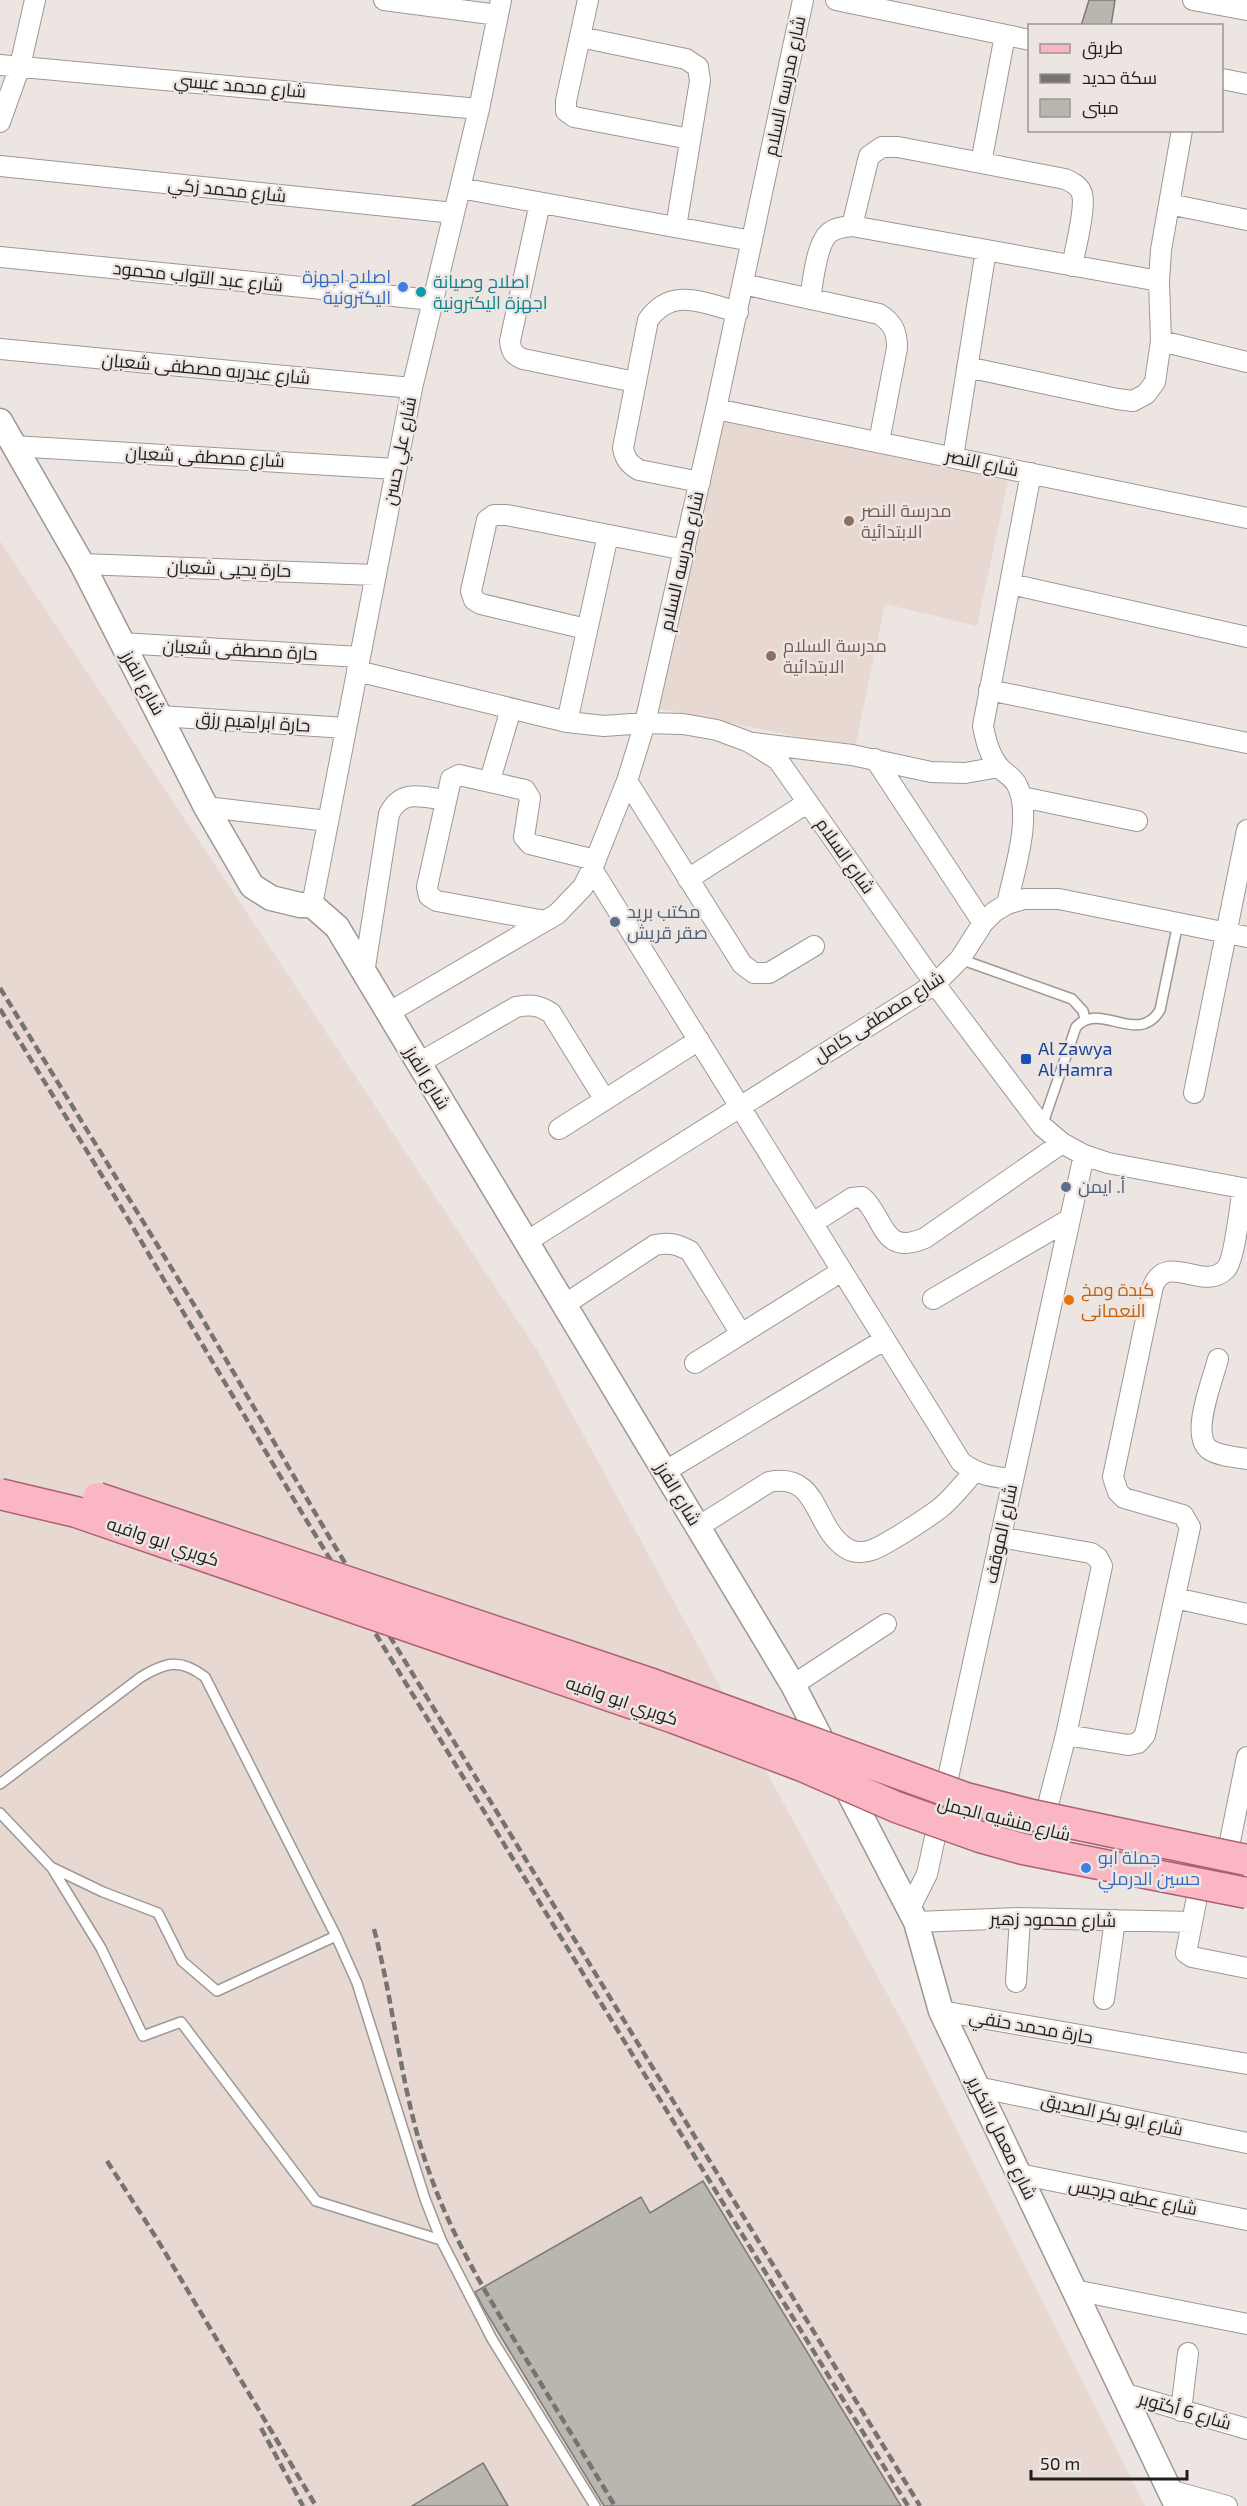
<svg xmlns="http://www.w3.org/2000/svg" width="1247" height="2506" viewBox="0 0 1247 2506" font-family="'Exo 2',Cairo,sans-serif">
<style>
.built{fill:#e7d9d2}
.building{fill:#b9b6b0;stroke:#7c7873;stroke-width:1.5}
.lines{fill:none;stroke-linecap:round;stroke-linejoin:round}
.service-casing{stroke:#9e9895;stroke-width:12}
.minor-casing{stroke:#9e9895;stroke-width:22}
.tertiary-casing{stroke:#9e9895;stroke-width:27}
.primary-casing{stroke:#ac616f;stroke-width:33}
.service{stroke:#fff;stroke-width:9}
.minor{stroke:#fff;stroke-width:20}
.tertiary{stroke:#fff;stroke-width:24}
.primary{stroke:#fab6c3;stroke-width:30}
.rail{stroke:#777371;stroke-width:4.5;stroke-dasharray:9 4.5;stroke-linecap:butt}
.primary-bridge-casing{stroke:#ac616f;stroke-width:33;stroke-linecap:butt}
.primary-bridge{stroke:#fab6c3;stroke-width:30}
.shop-dot{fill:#3f7fe0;stroke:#ece5e2;stroke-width:2}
.culture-dot{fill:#0f9aa8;stroke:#ece5e2;stroke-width:2}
.education-dot{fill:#8d6e63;stroke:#ece5e2;stroke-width:2}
.service-dot{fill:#5c6f8a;stroke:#ece5e2;stroke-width:2}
.transit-dot{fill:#1a4fb4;stroke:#ece5e2;stroke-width:2}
.food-dot{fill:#e8710a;stroke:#ece5e2;stroke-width:2}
.labels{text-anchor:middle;stroke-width:5;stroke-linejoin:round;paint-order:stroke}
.street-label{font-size:18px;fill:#211f1e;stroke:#ece5e2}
.shop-label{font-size:18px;fill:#366cbe;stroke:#ece5e2;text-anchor:end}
.culture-label{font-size:18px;fill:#0d838f;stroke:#ece5e2;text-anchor:start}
.education-label{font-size:18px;fill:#785e54;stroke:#ece5e2;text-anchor:start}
.service-label{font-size:18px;fill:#4e5e75;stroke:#ece5e2;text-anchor:start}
.transit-label{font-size:18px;fill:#164399;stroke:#ece5e2;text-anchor:start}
.food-label{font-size:18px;fill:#c56008;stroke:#ece5e2;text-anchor:start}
</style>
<rect width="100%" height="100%" fill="#ece5e2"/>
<path class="built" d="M 722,417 L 1008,481 L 977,626 L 885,604 L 855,748 L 657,708 Z
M 0,541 L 539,1353 L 910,2036 L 1145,2506 L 0,2506 Z"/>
<path class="building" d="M 1089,0 L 1115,0 L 1111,26 L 1081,26 Z
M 703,2181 L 901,2506 L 604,2506 L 484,2309 L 475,2292 L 641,2197 L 650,2213 Z
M 483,2463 L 508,2506 L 412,2506 Z"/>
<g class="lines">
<defs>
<path id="service" d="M 960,959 L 1072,999 L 1083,1011 L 1085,1019
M 1042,1126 L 1076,1027 C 1100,1000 1138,1047 1160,1010 L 1178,923
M 0,1784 L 141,1677 C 166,1662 180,1658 205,1677 L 336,1936 L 357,1983 L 425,2199 L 441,2240 L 492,2339 L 595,2506
M 0,1813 L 52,1868 L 101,1948 L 143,2036 L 181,2022 L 316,2201 L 441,2240
M 53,1868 L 103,1892 L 158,1913 L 182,1961 L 217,1991 L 336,1936"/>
<path id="minor" d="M 384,0 L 498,15
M 588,0 L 566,101 L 566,111 L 574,117 L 690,139
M 836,0 L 1030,40
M 1193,0 L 1247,10
M 580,37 L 686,59 L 698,67 L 700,81 L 676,227
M 0,65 L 479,109
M 1222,79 L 1247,84
M 0,122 L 20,66 L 35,0
M 981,163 L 1005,35
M 0,166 L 454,213
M 460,188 L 752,241
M 540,203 L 510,341 C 511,351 513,355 523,359 L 635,382
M 1169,204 L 1247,220
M 852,226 L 869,156 L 882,147 L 898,147 L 1065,179 C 1072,182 1080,186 1082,194 C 1086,207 1075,251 1072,266
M 0,257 L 433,300
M 743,284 L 879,314 C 893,323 897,331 897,348 L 879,442
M 810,299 C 813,282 816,244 829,233 C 835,228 843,227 852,226 L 1159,281
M 1161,341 L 1247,362
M 0,349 L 412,388
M 967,367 L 1117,399 L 1133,401 L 1146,394 L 1155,382 L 1161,341 L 1159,281 L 1161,250 L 1182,130
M 716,409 L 1247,518
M 13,446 L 396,469
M 953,457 L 986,250
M 700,482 L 639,470 C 629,464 625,459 623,448 L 648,320 C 672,286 703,303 738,312
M 82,564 L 376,575
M 1010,584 L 1247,637
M 586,629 L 481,604 L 474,600 L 471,591 L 487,520 L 494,515 L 507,515 L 685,550
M 121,643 L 360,657
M 357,671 L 567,722 L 604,726 L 645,723 L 683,724 L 717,730 L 749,742 L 778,760 L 935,984 L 1042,1126 L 1062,1143 L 1084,1155 L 1108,1163 L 1247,1189
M 989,690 L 1247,743
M 160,716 L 346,728
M 567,722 L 608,535
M 754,743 L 852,755 L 931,772 L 965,773 L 999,767
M 875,759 L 983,923
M 490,780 L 511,709
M 627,781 L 742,964 L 754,973 L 769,973 L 814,946
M 1022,797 L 1137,821
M 206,807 L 328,821
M 592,869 L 961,1462 C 978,1475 992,1477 1013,1479
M 688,879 L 807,803
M 1007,904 C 1014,871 1033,816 1017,785 C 1014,778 1006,774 1001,769 C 990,757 986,742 983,726 L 1031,473
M 312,905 L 412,388 L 479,109 L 501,0
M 545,921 L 437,901 L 429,896 L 427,887 L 451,779 L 459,775 L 525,790 L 530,798 L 524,837 L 530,844 L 595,860
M 364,973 L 389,814 C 402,788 422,797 445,800
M 388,1013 L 557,914 L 583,887 L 592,869 L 627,781 L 645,723 L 716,409 L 803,0
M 419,1063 L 516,1007 C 530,1004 539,1005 551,1013 L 605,1100
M 1194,1093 L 1247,830
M 559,1129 L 699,1040
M 813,1223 L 852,1198 L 862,1197 C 885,1217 881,1257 925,1238 L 1062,1143
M 526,1242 L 935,984 L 960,959 L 983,923 L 994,912 L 1007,904 L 1024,899 L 1059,899 L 1247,937
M 933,1299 L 1070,1219
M 564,1305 L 655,1245 C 669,1242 677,1244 690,1251 L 741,1334
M 1218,1359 C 1213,1380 1189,1436 1210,1450 C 1220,1456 1235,1457 1247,1459
M 695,1363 L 842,1271
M 664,1472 L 884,1340
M 698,1527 L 769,1482 C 820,1472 813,1527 846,1548 C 853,1553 864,1553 872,1550 C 886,1545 927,1518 939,1509 C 952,1499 963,1484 974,1472
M 1000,1537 L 1091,1553 L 1098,1558 L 1102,1566 L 1066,1735 L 1042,1828
M 1175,1598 L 1247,1614
M 793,1685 L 886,1624
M 1066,1735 L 1128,1745 L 1138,1743 L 1145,1735 L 1190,1527 L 1183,1515 L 1124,1498 L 1118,1492 L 1113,1477 L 1153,1286 C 1168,1251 1203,1293 1226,1269 C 1235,1259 1240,1204 1243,1188
M 1204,1861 L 1186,1953 L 1192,1957 L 1247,1968
M 1225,1866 L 1247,1757
M 909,1910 L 927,1874 L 1084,1155
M 916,1922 L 1020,1918 L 1191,1922
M 1016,1982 L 1020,1918
M 1104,1999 L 1115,1920
M 941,2011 L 1247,2064
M 977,2087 L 1247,2143
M 1019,2174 L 1247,2220
M 1074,2290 L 1247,2324
M 1123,2393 L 1247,2429
M 1181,2411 L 1188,2353
M 1169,2490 L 1227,2506"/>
<path id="tertiary" d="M 0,421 L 82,564 L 206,807 L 252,886 L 271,898 L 300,905 L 312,905 L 337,927 L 793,1685 L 916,1922 L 941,2011 L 1177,2506"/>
<path id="primary" d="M 846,1772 L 942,1805 L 972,1813"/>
</defs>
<use href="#service" class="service-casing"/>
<use href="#minor" class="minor-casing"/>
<use href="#tertiary" class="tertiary-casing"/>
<use href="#primary" class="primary-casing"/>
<use href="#service" class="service"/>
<use href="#minor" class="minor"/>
<use href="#tertiary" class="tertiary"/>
<use href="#primary" class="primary"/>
<path class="rail" d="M 0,988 L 199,1313 L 328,1535 L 920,2506
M 0,1009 L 115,1197 L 305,1518 L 908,2506
M 374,1929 C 396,2012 401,2097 431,2177 C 454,2241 488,2297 523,2354 C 554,2405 584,2455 615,2506
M 107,2161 L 157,2239 L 316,2506
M 261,2428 L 303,2506"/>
<defs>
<path id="primary-bridge" d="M 0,1494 L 76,1512 L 674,1718 L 802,1766 L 896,1807 L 980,1837 L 1023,1849 L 1247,1893
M 98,1498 L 652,1684 L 966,1798 L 1032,1815 L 1247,1860"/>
</defs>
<use href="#primary-bridge" class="primary-bridge-casing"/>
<use href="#primary-bridge" class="primary-bridge"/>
</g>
<g class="shop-dot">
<circle cx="403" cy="287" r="6"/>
<circle cx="1086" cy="1868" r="6"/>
</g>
<circle class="culture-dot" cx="421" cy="292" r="6"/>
<g class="education-dot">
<circle cx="849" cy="521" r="6"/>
<circle cx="771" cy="656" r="6"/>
</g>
<g class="service-dot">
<circle cx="615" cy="922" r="6"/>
<circle cx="1066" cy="1187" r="6"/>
</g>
<rect class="transit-dot" x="1020" y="1053" width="12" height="12" rx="3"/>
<circle class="food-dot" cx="1069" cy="1300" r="6"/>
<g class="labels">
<g class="street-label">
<text transform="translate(240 86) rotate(5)" y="6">شارع محمد عيسي</text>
<text transform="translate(785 86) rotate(-78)" y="6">شارع مدرسه السلام</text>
<text transform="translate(227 190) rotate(6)" y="6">شارع محمد زكي</text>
<text transform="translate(198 277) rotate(6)" y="6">شارع عبد التواب محمود</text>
<text transform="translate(206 369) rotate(5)" y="6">شارع عبدربه مصطفى شعبان</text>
<text transform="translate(400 451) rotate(-79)" y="6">شارع علي حسن</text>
<text transform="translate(205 457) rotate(3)" y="6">شارع مصطفى شعبان</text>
<text transform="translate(982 463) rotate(12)" y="6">شارع النصر</text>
<text transform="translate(682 561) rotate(-77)" y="6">شارع مدرسه السلام</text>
<text transform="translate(229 569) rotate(2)" y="6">حارة يحيى شعبان</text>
<text transform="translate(240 650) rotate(3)" y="6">حارة مصطفى شعبان</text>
<text transform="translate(143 683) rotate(61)" y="6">شارع الفرز</text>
<text transform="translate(253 722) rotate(4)" y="6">حارة ابراهيم رزق</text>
<text transform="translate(845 856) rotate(55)" y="6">شارع السلام</text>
<text transform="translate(879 1017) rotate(-33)" y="6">شارع مصطفى كامل</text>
<text transform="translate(427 1078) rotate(59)" y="6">شارع الفرز</text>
<text transform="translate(678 1494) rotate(59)" y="6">شارع الفرز</text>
<text transform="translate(1001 1534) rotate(-78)" y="6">شارع الموقف</text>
<text transform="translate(163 1542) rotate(19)" y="6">كوبري ابو وافيه</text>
<text transform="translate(622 1701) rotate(19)" y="6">كوبري ابو وافيه</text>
<text transform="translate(1004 1819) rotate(14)" y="6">شارع منشيه الجمل</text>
<text transform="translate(1053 1920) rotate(1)" y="6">شارع محمود زهير</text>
<text transform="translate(1031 2027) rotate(10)" y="6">حارة محمد حنفي</text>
<text transform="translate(1112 2115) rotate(12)" y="6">شارع ابو بكر الصديق</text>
<text transform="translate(1002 2138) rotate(64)" y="6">شارع معمل التكرير</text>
<text transform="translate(1133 2197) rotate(11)" y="6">شارع عطيه جرجس</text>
<text transform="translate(1185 2411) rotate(16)" y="6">شارع 6 أكتوبر</text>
</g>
<g class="shop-label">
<text x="391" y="283">اصلاح اجهزة<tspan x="391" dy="21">اليكترونية</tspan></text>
<text x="1098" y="1864" text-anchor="start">جملة ابو<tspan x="1098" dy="21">حسين الدرملي</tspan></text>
</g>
<g class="culture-label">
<text x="433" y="288">اصلاح وصيانة<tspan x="433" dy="21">اجهزة اليكترونية</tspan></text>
</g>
<g class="education-label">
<text x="861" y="517">مدرسة النصر<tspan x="861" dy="21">الابتدائية</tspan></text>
<text x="783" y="652">مدرسة السلام<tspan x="783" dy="21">الابتدائية</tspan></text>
</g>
<g class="service-label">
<text x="627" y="918">مكتب بريد<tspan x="627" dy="21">صقر قريش</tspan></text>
<text x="1078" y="1193">أ. ايمن</text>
</g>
<g class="transit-label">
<text x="1038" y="1055">Al Zawya<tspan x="1038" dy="21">Al Hamra</tspan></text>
</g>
<g class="food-label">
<text x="1081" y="1296">كبدة ومخ<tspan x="1081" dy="21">النعمانى</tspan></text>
</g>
</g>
<rect x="1028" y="24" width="195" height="108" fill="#ece5e2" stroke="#9b9694" stroke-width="1.5"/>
<rect x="1040" y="44" width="30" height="9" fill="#fab6c3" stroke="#9b9694" stroke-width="1.5"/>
<text x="1082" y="54" font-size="18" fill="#211f1e">طريق</text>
<rect x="1040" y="74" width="30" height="9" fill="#777371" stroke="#9b9694" stroke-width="1.5"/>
<text x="1082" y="84" font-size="18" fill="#211f1e">سكة حديد</text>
<rect x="1040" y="99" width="30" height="18" fill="#b9b6b0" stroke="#9b9694" stroke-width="1.5"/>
<text x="1082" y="114" font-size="18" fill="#211f1e">مبنى</text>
<path d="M1031 2470v9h156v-9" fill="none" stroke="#211f1e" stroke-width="3"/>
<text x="1040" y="2470" font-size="18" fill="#211f1e" stroke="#ece5e2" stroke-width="4.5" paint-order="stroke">50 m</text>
</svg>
